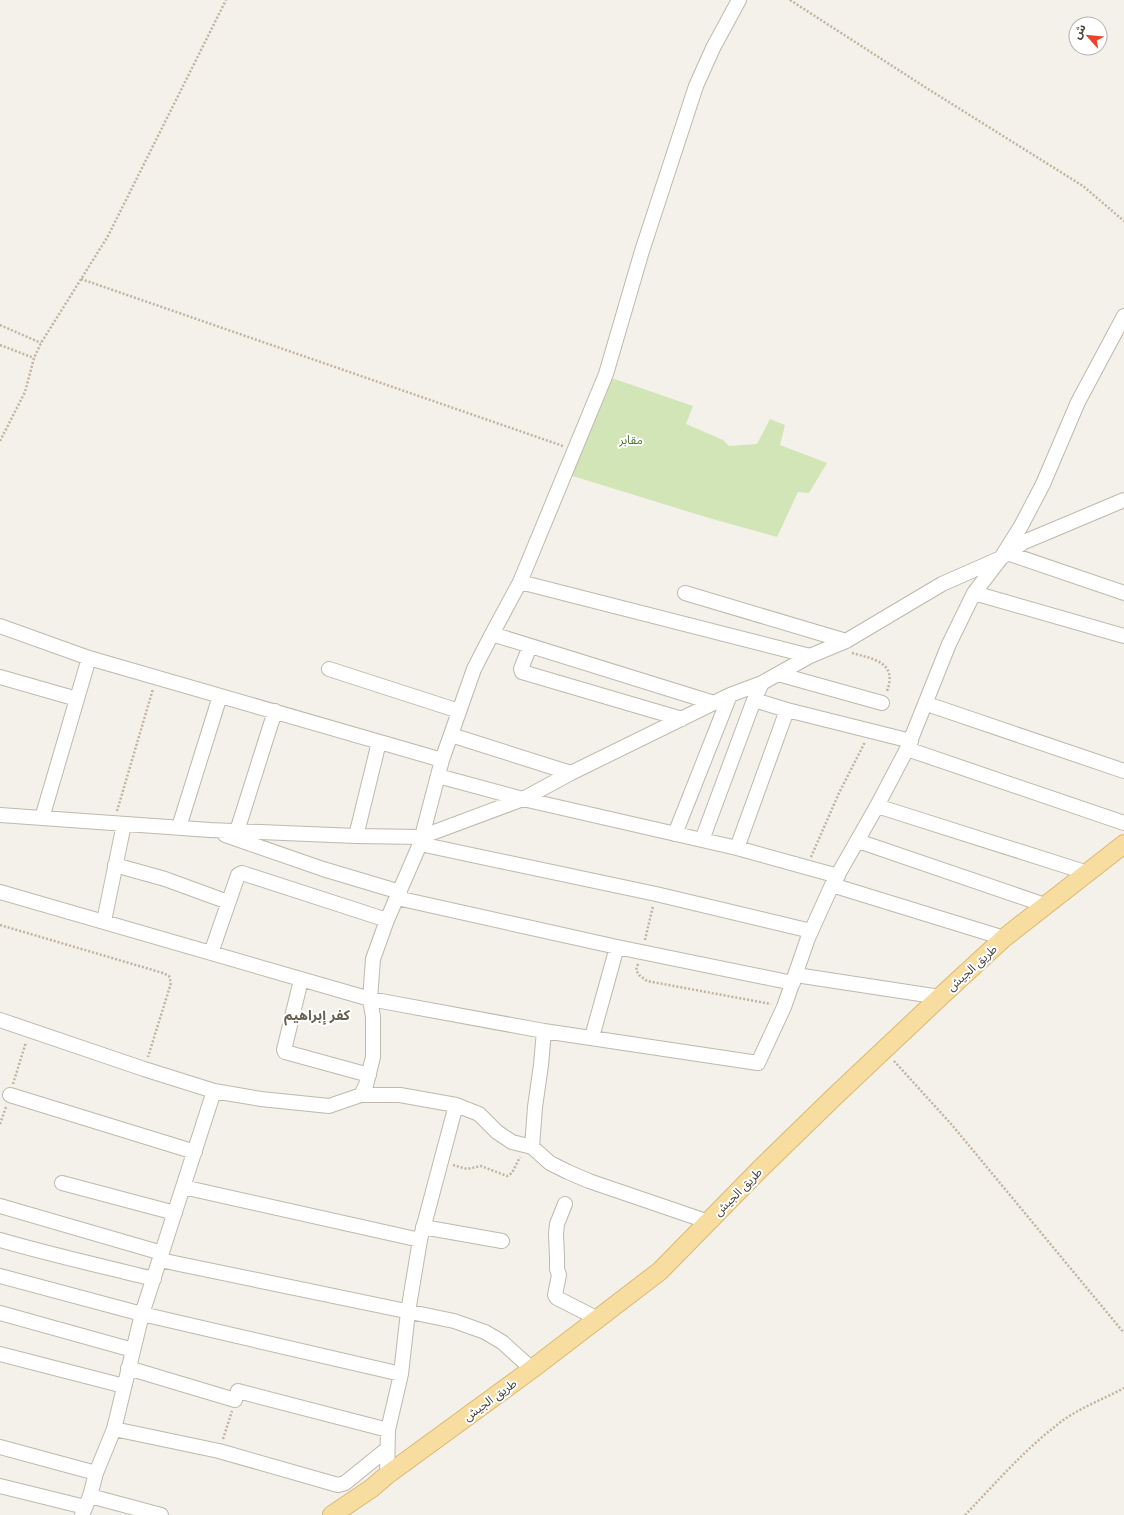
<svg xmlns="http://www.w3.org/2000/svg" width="1124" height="1515" viewBox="0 0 1124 1515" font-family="'Nunito Sans','Noto Sans Arabic',sans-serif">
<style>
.green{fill:#d1e5b6}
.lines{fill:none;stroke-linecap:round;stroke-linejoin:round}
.minor-casing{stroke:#bfb8ad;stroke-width:16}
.major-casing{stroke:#dcb970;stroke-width:20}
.path{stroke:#c0b49f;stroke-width:2.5;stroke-dasharray:2 2;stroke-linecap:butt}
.minor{stroke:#fff;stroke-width:14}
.major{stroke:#f7dda0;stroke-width:18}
.labels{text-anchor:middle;stroke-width:4;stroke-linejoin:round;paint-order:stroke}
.park-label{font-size:12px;fill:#4b762f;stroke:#fff}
.street-label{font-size:12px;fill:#474139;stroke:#fff}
.quarter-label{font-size:14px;font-weight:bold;fill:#695f50;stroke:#fff}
</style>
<rect width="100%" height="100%" fill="#f4f1ea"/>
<path class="green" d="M 600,374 L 693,406 L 686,424 L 723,440 L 729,446 L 757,444 L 770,419 L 785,425 L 780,445 L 827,463 L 809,493 L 798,492 L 777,537 L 709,518 L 563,473 Z"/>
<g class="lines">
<defs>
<path id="minor" d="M 1007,553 L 1124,593
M 520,582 L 810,656
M 685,593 L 846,641
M 974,593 L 1124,636
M 0,626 L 89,658 L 442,760
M 492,634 L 714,703
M 530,646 L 521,669 L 522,672 L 682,719
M 329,669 L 459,711
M 778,674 L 882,703
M 0,677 L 77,699
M 754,700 L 787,710 L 911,741
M 927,704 L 1124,771
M 451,735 L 571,773
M 907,749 L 1124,823
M 438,776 L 523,799 L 737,848 L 838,876
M 877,806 L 1088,873
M 0,815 L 210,830 L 356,836 L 421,837 L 523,799 L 571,773 L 730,695 L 762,683 L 810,656 L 846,641 L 942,584 L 1001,558 L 1024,542 L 1124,500
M 42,818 L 89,658
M 179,827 L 220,696
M 237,831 L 275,711
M 675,834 L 730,695
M 225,835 L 323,869 L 400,892
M 356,836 L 379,742
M 702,840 L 754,700 L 762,683
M 858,841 L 1045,905
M 420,844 L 656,894 L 811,931
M 737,848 L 787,710
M 115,865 L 165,879 L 228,902
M 832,885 L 1004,938
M 0,892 L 370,999 L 544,1031 L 758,1063 L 784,1007 L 808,938 L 832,885 L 877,806 L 907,749 L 949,644 L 974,593 L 1001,558 L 1021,526 L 1043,484 L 1078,402 L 1124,316
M 397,898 L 617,947 L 793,983
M 104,921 L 124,824
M 211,953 L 238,875 L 242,873 L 387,920
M 796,975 L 940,997
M 301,980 L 284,1050 L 285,1052 L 369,1075
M 0,1020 L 144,1069 L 214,1091 L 261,1099 L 329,1106 L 361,1095 L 400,1095 L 456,1105 L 479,1114 L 497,1132 L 512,1142 L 532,1147
M 544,1031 L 541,1065 L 535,1107 L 532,1147 L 550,1163 L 568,1172 L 589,1181 L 709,1222
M 592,1037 L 617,947
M 10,1095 L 195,1152
M 361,1095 L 366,1085 L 373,1057 L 373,1017 L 370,999 L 373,959 L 387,920 L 420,844 L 442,760 L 474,669 L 492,634 L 520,582 L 606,374 L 642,251 L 696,86 L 713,48 L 739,0
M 62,1183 L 175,1213
M 183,1187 L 420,1240
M 565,1204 L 557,1224 L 556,1234 L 557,1257 L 557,1269 L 559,1275 L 555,1295 L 557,1298 L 598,1319
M 0,1206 L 162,1253
M 423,1227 L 502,1241
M 0,1240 C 51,1255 102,1266 154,1279
M 160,1260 L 454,1321 L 485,1332 L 502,1342 L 532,1369
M 0,1276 L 142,1314 L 401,1374
M 0,1313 L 133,1350
M 0,1354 L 124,1386
M 128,1368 L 235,1400
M 238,1391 L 388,1430
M 114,1429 L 219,1451 L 338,1485 L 345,1483 L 387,1449
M 0,1447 L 96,1473
M 387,1475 L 388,1430 L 401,1374 L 408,1312 L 420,1240 L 456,1105
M 0,1486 L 85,1507
M 90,1496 L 161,1515
M 82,1515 L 90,1496 L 96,1473 L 114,1429 L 142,1314 L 214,1091"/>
<path id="major" d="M 332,1515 L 372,1488 L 387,1475 L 532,1369 L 660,1271 L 761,1168 L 834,1097 L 940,997 L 1004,938 L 1124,844"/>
</defs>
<use href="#minor" class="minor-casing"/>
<use href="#major" class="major-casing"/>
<path class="path" d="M 790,0 L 928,89 L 1083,186 L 1124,221
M 81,279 L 563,446
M 0,325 L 41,343
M 0,345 L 34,358
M 0,441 L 25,392 L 34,358 L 41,343 L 108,236 L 226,0
M 852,653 C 873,659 898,662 887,691
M 117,811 L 153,689
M 811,857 L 839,793 L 865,742
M 0,925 L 163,973 L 169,976 L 171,983 L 148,1057
M 645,940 L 653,906
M 638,964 L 636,970 L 639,975 L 647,981 L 771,1004
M 894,1061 L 952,1125 L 1124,1333
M 13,1084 L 26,1042
M 0,1124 L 6,1107
M 453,1165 L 467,1169 L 481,1166 L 507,1176 L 512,1173 L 520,1157
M 223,1439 L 232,1411
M 965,1515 C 994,1485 1023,1451 1057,1425 C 1076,1409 1102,1400 1124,1388"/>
<use href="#minor" class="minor"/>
<use href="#major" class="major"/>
</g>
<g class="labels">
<g class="park-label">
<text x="631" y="444">مقابر</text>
</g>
<g class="street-label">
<text transform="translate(972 968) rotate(-42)" y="4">طريق الجيش</text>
<text transform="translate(738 1192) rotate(-45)" y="4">طريق الجيش</text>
<text transform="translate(490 1400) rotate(-36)" y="4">طريق الجيش</text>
</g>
<g class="quarter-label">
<text x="317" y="1020">كفر إبراهيم</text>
</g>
</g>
<g transform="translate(1088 36) rotate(297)"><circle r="19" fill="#ffffff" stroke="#b5b3b0"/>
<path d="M0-3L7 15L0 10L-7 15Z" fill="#eb442a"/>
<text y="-6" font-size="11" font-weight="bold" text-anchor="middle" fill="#474139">ش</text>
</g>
</svg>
